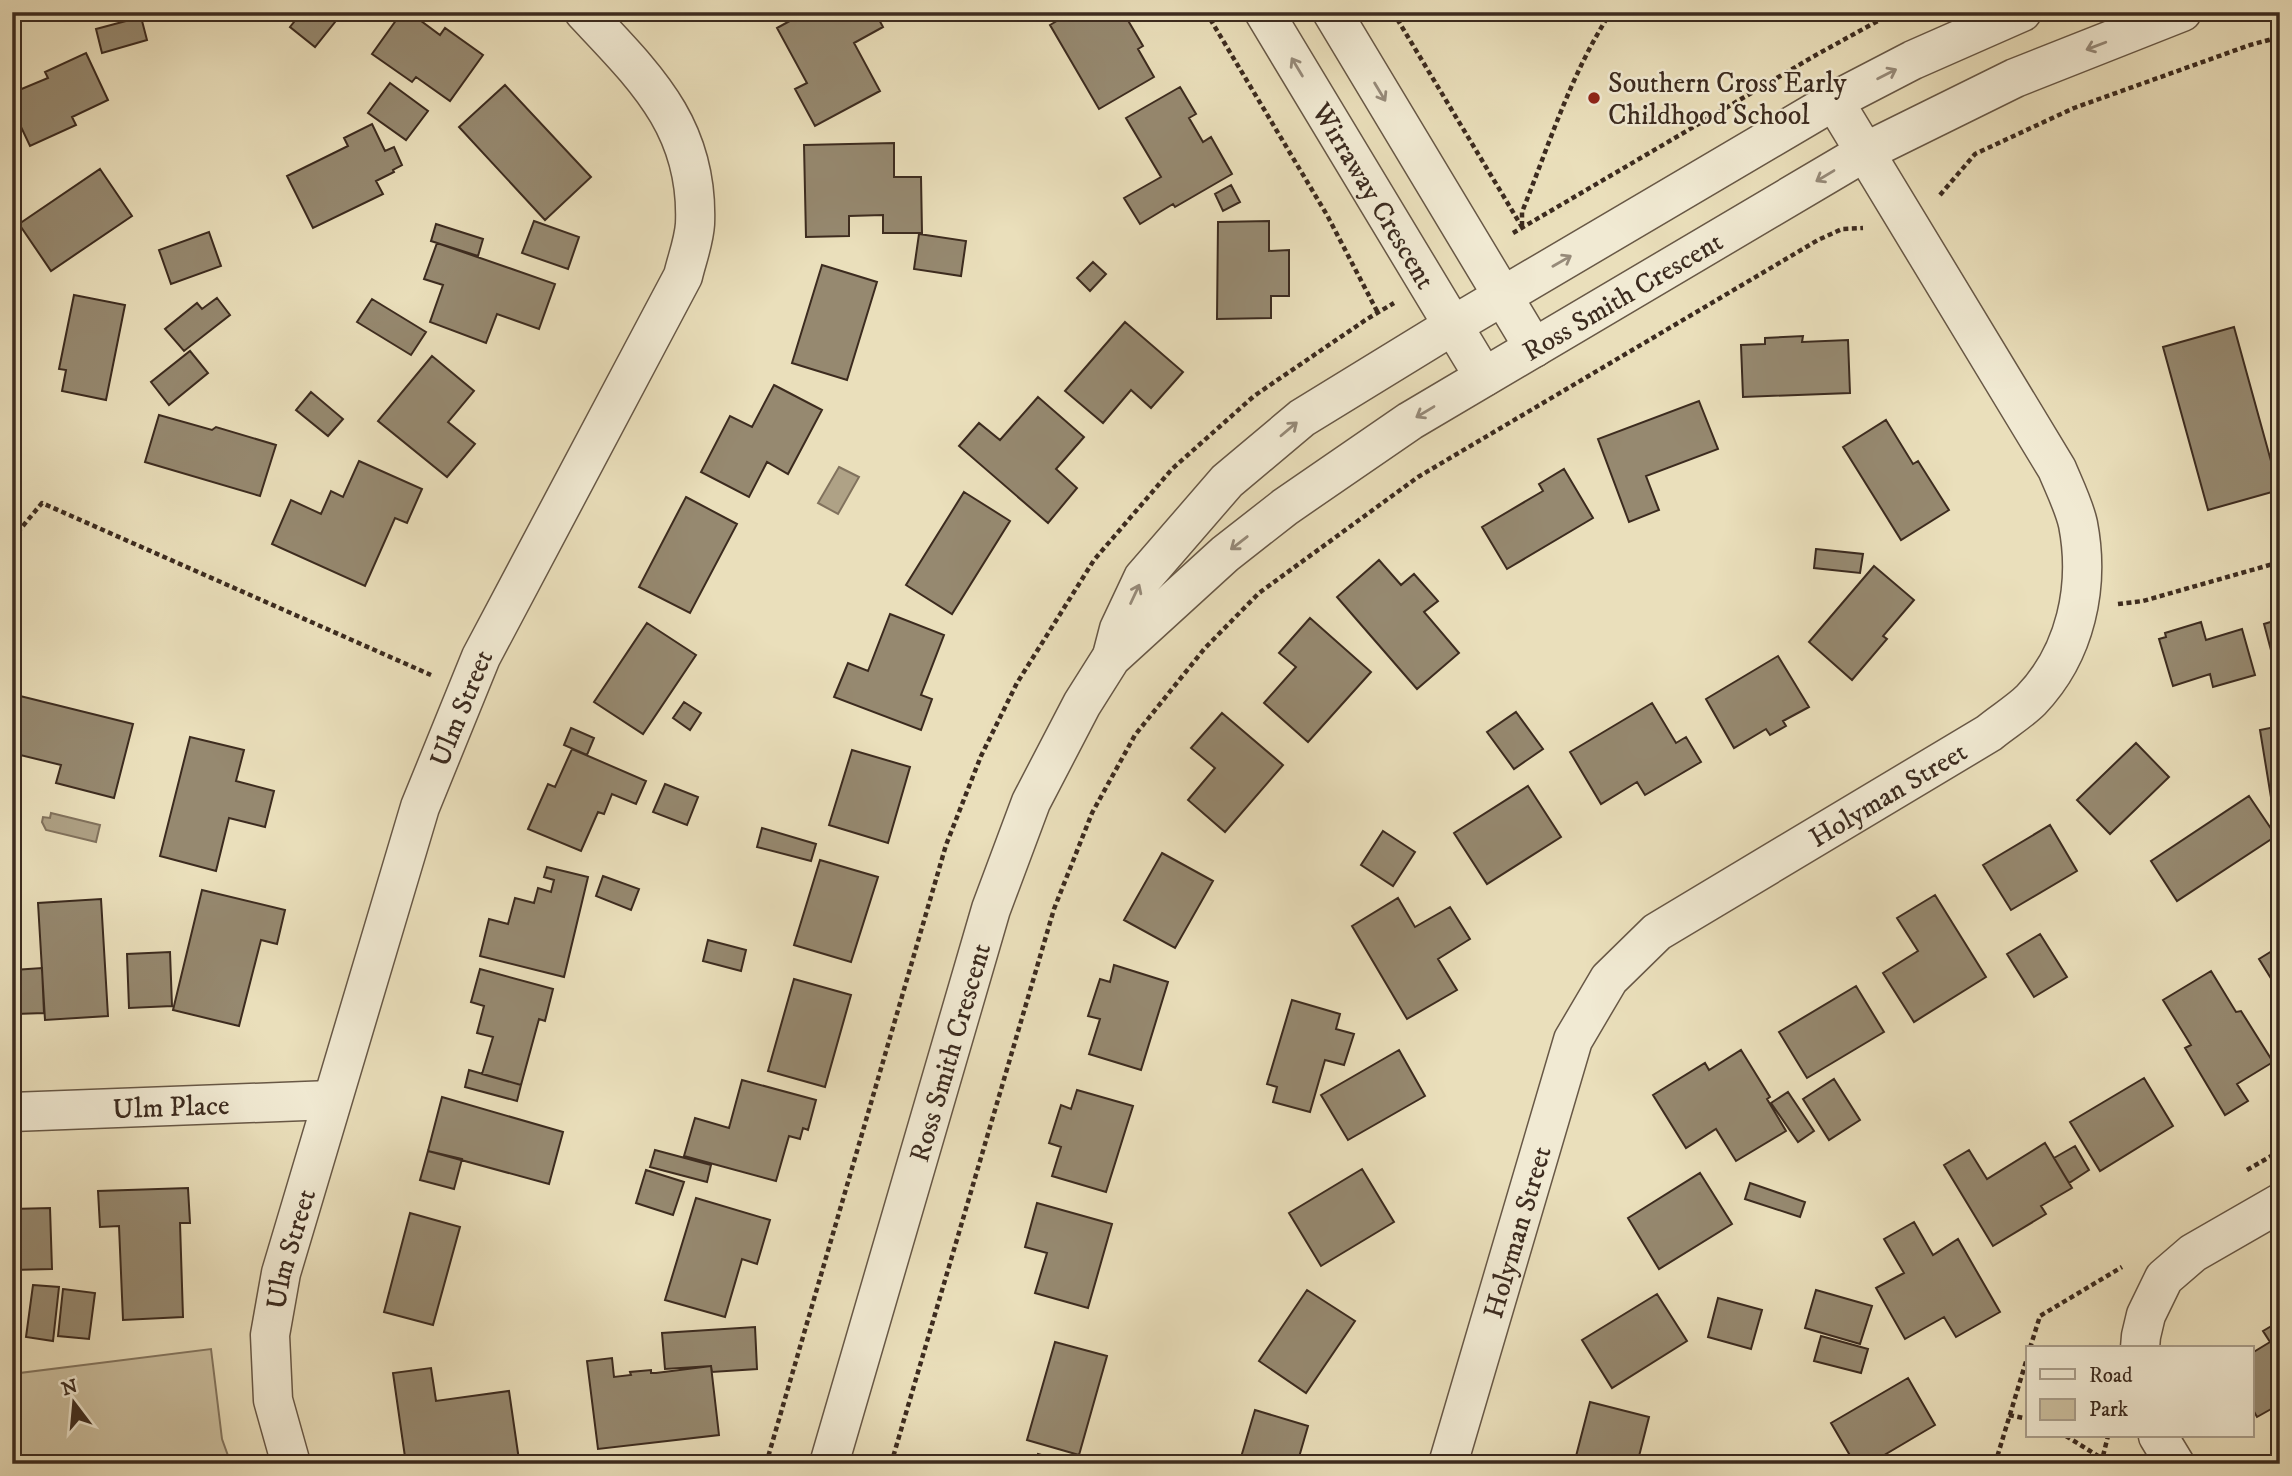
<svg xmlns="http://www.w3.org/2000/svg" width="2292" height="1476" viewBox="0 0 2292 1476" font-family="'IM FELL DW Pica',serif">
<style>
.green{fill:#ccc0a0;stroke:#847660;stroke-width:2}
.water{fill:#afa286;stroke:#81725d;stroke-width:2}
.building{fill:#968970;stroke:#3c2b1f;stroke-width:2}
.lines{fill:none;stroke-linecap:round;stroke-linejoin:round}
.minor-casing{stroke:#685846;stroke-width:41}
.path{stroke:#3c2b1f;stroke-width:4.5;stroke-dasharray:5 3.5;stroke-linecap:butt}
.minor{stroke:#f1ead3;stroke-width:38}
.oneway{stroke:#968a79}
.poi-dot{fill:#8f2418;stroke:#f1ead3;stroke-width:2.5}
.labels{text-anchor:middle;stroke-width:5;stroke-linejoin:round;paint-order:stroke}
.poi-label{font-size:28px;fill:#3c2b1f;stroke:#f1ead3;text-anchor:start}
.street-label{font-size:28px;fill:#3c2b1f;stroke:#f1ead3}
</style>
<rect width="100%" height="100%" fill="#eadfbb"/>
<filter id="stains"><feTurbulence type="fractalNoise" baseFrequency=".00286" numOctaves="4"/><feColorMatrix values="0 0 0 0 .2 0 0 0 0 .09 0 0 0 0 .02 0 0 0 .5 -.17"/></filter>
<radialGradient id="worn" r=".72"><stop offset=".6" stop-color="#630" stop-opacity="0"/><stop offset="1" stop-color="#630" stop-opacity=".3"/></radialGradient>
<path class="green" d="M 211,1349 L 222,1439 L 231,1464 L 12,1464 L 12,1374 Z"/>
<path class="water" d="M 839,467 L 859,477 L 838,514 L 818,503 Z
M 51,813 L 100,825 L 96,842 L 46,830 L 42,822 L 43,817 L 50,818 Z"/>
<path class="building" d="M 12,12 L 55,12 L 12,22 Z
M 309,12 L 343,12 L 315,47 L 290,27 L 298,17 L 304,19 Z
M 402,12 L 409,12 L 440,35 L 445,28 L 483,55 L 450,101 L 416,77 L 412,82 L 372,54 Z
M 806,12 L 875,12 L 883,27 L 854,43 L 880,91 L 815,126 L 795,89 L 807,83 L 777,28 Z
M 1072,12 L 1108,12 L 1110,17 L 1123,12 L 1143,46 L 1138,49 L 1154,77 L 1099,109 L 1050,25 Z
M 141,17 L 147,40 L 102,53 L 96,29 Z
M 86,53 L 108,100 L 72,117 L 76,125 L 30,146 L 12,108 L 12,93 L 48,78 L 45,72 Z
M 390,83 L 428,111 L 406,140 L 368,113 Z
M 505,85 L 591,177 L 545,220 L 459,127 Z
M 1180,87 L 1196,114 L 1189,118 L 1203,142 L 1211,137 L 1232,174 L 1175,207 L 1173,204 L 1140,224 L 1124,198 L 1161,177 L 1126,118 Z
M 372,124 L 385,151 L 394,147 L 402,165 L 393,170 L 394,172 L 376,181 L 383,194 L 313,228 L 287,176 L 348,146 L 344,138 Z
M 894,143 L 894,177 L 921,177 L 922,233 L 883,233 L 883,215 L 849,216 L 849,236 L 806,237 L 804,145 Z
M 100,169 L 132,216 L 51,271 L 19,224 Z
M 1231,185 L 1240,202 L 1223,211 L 1215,194 Z
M 534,221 L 579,237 L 568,269 L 522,253 Z
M 1269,221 L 1269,251 L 1289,250 L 1289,296 L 1271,296 L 1271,318 L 1217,319 L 1218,222 Z
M 436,224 L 483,239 L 478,256 L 431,241 Z
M 209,232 L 221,266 L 171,284 L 159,250 Z
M 919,234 L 966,241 L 961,276 L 914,269 Z
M 437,243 L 555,284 L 539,329 L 497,314 L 486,343 L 430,322 L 443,285 L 424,279 Z
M 1093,262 L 1106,274 L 1090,291 L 1077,278 Z
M 822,265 L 877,282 L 847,380 L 792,363 Z
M 74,295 L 125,305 L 106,400 L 62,391 L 66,370 L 59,369 Z
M 217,298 L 230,315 L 184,351 L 165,329 L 197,303 L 202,309 Z
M 372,299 L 426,332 L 411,355 L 357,322 Z
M 1125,322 L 1183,372 L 1151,408 L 1131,390 L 1103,423 L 1065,391 Z
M 2234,327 L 2279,490 L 2208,510 L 2163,347 Z
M 1803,336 L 1802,342 L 1848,340 L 1850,393 L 1743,397 L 1741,345 L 1765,344 L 1765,338 Z
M 190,351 L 208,373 L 169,405 L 151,382 Z
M 432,356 L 474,391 L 448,422 L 475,444 L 447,477 L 378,421 Z
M 774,385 L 822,410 L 788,474 L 767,462 L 749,497 L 701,472 L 730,416 L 752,427 Z
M 311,392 L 343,419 L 328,436 L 296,410 Z
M 1038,397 L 1084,437 L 1056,469 L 1077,488 L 1048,523 L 959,446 L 979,423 L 1000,440 Z
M 1699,401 L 1718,449 L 1646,476 L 1659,510 L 1629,522 L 1598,439 Z
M 159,415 L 212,430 L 216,427 L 276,445 L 260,496 L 145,462 Z
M 1886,420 L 1913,464 L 1918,461 L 1949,510 L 1901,540 L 1843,447 Z
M 359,461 L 422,489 L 407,523 L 395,518 L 365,586 L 272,544 L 291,500 L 321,514 L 331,491 L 343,497 Z
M 1564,469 L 1593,518 L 1507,569 L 1482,527 L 1543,491 L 1539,484 Z
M 964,492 L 1010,521 L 952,614 L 906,585 Z
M 686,497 L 737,524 L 690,613 L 639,587 Z
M 1816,549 L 1863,554 L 1860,573 L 1814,568 Z
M 1379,560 L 1401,585 L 1414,574 L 1438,601 L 1424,612 L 1459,653 L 1417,689 L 1337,597 Z
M 1874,566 L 1914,600 L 1883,636 L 1887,639 L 1852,680 L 1809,642 Z
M 890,614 L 944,635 L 921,695 L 932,699 L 921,730 L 834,697 L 848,663 L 868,671 Z
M 1310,618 L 1371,672 L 1308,742 L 1264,703 L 1296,667 L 1279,653 Z
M 2280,619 L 2280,668 L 2276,669 L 2264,624 Z
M 2201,622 L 2206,640 L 2242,629 L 2255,675 L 2213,687 L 2210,674 L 2173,686 L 2159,639 L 2166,637 L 2165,633 Z
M 647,623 L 696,655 L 643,734 L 594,702 Z
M 1778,656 L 1809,707 L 1783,721 L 1786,726 L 1770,735 L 1766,729 L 1734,748 L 1706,699 Z
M 12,694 L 133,724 L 114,798 L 56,783 L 61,765 L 12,753 Z
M 684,702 L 701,713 L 690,730 L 673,718 Z
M 1652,703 L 1676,743 L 1686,737 L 1701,762 L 1645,795 L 1637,782 L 1601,804 L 1570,752 Z
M 1516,712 L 1543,749 L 1514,769 L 1487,732 Z
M 1222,713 L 1283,765 L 1225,832 L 1188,800 L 1215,768 L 1191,748 Z
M 2280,726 L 2280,821 L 2275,822 L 2260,730 Z
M 571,728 L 594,738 L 587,755 L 564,745 Z
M 190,737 L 244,750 L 236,781 L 274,791 L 265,827 L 229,818 L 216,871 L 160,856 Z
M 2136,743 L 2169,777 L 2110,834 L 2077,800 Z
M 572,749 L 646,781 L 636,804 L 612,794 L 604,814 L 598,812 L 581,851 L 528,829 L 548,784 L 555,787 Z
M 852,750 L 910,767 L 888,843 L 829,825 Z
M 665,784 L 698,797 L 687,825 L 653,812 Z
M 1528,786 L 1561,837 L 1487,884 L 1454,833 Z
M 2249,796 L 2276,836 L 2177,901 L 2151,861 Z
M 2050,825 L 2077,871 L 2011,910 L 1983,865 Z
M 762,828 L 816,844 L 811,861 L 757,847 Z
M 1383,831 L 1415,852 L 1393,886 L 1361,865 Z
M 1162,853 L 1213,881 L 1175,948 L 1124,920 Z
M 820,860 L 878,877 L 851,962 L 794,945 Z
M 547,867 L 588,877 L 564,977 L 480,956 L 489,919 L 508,924 L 515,898 L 534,903 L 538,888 L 551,892 L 554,880 L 544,877 Z
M 603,876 L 639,889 L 631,910 L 596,896 Z
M 202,890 L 285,910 L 277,944 L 261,940 L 239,1026 L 173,1010 Z
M 1935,895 L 1986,977 L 1914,1022 L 1883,973 L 1918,951 L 1897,918 Z
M 1398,898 L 1415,927 L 1450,907 L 1470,939 L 1438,959 L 1457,990 L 1407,1019 L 1352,926 Z
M 101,899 L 108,1016 L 45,1020 L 38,903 Z
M 2040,934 L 2067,977 L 2034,997 L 2007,954 Z
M 708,940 L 746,950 L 741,971 L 703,961 Z
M 2280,946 L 2280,993 L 2259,959 Z
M 170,952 L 172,1006 L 129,1008 L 127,954 Z
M 1114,965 L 1168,982 L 1141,1070 L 1089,1054 L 1100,1019 L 1088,1016 L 1100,979 L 1110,982 Z
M 42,968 L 44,1013 L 16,1014 L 14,970 Z
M 480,969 L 553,989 L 545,1021 L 539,1019 L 521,1085 L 482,1074 L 493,1037 L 477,1033 L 484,1006 L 471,1002 Z
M 2211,971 L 2236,1012 L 2241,1011 L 2273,1062 L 2237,1084 L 2248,1101 L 2225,1115 L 2185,1048 L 2191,1045 L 2163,1000 Z
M 794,979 L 851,995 L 825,1087 L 768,1071 Z
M 1856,986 L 1884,1032 L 1807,1078 L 1779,1032 Z
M 1292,1000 L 1340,1014 L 1336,1029 L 1354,1034 L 1344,1065 L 1325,1060 L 1310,1112 L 1273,1102 L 1277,1087 L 1267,1084 Z
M 1399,1050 L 1425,1096 L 1348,1140 L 1321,1095 Z
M 1741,1050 L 1770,1097 L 1767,1099 L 1786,1131 L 1736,1161 L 1716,1129 L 1686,1148 L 1653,1095 L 1705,1063 L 1709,1070 Z
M 469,1070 L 521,1085 L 517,1101 L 465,1087 Z
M 2144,1078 L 2173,1126 L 2100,1171 L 2070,1122 Z
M 1834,1079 L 1860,1120 L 1829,1140 L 1803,1099 Z
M 742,1080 L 816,1100 L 808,1130 L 803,1128 L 800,1139 L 789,1136 L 776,1181 L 684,1156 L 695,1118 L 729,1128 Z
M 1077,1090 L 1133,1106 L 1106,1192 L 1052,1176 L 1061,1147 L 1049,1143 L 1061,1105 L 1071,1109 Z
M 1788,1092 L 1814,1131 L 1798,1142 L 1771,1103 Z
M 442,1097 L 563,1132 L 549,1184 L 428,1151 Z
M 2045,1143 L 2072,1188 L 2041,1206 L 2046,1214 L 1993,1246 L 1944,1165 L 1969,1150 L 1987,1179 Z
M 2075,1146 L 2089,1170 L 2069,1183 L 2054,1158 Z
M 655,1150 L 711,1165 L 707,1182 L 650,1167 Z
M 428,1151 L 462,1159 L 454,1189 L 420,1180 Z
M 1362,1169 L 1394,1222 L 1321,1266 L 1289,1213 Z
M 646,1170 L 684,1182 L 673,1215 L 636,1203 Z
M 1700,1173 L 1732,1224 L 1659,1269 L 1628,1218 Z
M 1750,1183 L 1805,1202 L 1800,1217 L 1745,1199 Z
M 188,1188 L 190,1223 L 180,1223 L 183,1317 L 123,1320 L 119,1226 L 100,1227 L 98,1191 Z
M 696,1198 L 770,1220 L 757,1264 L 742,1259 L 725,1317 L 665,1300 Z
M 1037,1203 L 1112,1224 L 1088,1308 L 1035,1293 L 1047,1253 L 1025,1247 Z
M 50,1208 L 52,1269 L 12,1270 L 12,1209 Z
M 410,1213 L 460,1227 L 433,1325 L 384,1312 Z
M 1914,1222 L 1933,1255 L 1958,1239 L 2000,1312 L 1956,1337 L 1944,1317 L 1905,1339 L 1876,1288 L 1904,1273 L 1884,1239 Z
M 33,1285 L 59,1287 L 53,1341 L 26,1337 Z
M 63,1289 L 95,1293 L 89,1339 L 58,1336 Z
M 1307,1290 L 1355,1321 L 1306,1393 L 1259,1361 Z
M 1816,1290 L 1872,1306 L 1860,1344 L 1805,1328 Z
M 1657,1294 L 1687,1341 L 1612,1388 L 1582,1340 Z
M 1718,1298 L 1762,1310 L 1751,1349 L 1708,1337 Z
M 2280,1321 L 2280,1404 L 2257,1417 L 2252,1408 L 2252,1353 L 2270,1342 L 2263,1331 Z
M 755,1327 L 757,1369 L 712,1372 L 711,1366 L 665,1369 L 662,1333 Z
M 1821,1336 L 1868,1349 L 1861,1373 L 1814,1361 Z
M 1055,1342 L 1107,1356 L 1079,1455 L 1027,1440 Z
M 612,1358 L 614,1377 L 631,1375 L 630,1372 L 651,1370 L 651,1373 L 656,1373 L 711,1366 L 719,1435 L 598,1449 L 587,1361 Z
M 431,1368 L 436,1401 L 509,1391 L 519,1460 L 494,1464 L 406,1464 L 393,1373 Z
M 1908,1378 L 1935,1425 L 1869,1464 L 1855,1464 L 1831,1423 Z
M 1590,1402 L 1649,1417 L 1637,1464 L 1574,1464 Z
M 1255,1410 L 1308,1426 L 1297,1464 L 1239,1464 Z
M 1038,1454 L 1072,1464 L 1035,1464 Z"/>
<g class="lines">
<defs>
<g id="minor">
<path id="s1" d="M 1264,12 L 1484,377"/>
<path d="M 1332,12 L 1534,348"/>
<path d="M 1113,652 L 1119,629 L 1143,578 L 1227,481 L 1302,418 L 1452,326 L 1834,101 L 1913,60 L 2022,12"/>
<path id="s2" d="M 12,1112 L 331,1100"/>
<path d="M 2140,1348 L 2141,1336 L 2146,1315 L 2164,1278 L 2193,1253 L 2280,1203"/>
<path d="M 2158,1436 L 2175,1464"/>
<path id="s3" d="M 291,1464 L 273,1400 L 270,1335 L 281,1273 L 420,807 L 481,657 L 683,276 C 687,259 694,241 695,224 C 699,127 645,77 584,12"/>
<path id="s4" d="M 829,1464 L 991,909 L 1031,802 L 1082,704 L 1111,658 L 1225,554 L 1285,507 L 1410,421 L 1865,152 L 2015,78 L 2182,12"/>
<path id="s5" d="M 1448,1464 L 1573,1040 L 1609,979 L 1657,932 L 1989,733 C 2002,722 2019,712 2031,700 C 2076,653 2090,586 2078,524 C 2074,506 2064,486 2057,469 L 1834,101"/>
</g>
</defs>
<use href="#minor" class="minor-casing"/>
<path class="path" d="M 1206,12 L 1327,215 L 1378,313
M 1393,12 L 1522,227
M 1940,195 L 1975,154 L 2074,108 L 2250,45 L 2280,37
M 1522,226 L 1522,212 C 1549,145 1571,73 1611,12
M 1513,233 L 1816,55 L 1894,12
M 12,539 L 42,503 L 431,675
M 2118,604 L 2143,601 L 2280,562
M 2247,1170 L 2280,1151
M 2030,1348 L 2040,1316 L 2122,1267
M 2009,1415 L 2028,1419
M 2066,1436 L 2111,1464
M 766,1464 L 946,845 L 981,756 L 1017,683 L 1094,560 L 1172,469 L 1254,396 L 1367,319 L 1394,303
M 891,1464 L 1054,909 L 1092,813 L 1135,735 L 1205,648 L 1259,593 L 1418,477 L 1818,240 L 1842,229 L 1863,228
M 1995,1464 L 2028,1355
M 2101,1464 L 2108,1436"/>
<use href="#minor" class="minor"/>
</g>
<defs><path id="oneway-shaft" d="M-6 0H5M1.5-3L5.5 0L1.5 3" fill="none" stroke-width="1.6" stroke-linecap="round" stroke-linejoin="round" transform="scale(1.75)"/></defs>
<g class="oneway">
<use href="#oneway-shaft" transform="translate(2096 46) rotate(159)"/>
<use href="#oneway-shaft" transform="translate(1297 67) rotate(-121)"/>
<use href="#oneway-shaft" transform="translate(1887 74) rotate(-27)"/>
<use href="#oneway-shaft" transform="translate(1380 92) rotate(59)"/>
<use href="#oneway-shaft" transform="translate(1825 176) rotate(149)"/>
<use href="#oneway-shaft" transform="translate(1562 261) rotate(-30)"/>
<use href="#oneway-shaft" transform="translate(1425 412) rotate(149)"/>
<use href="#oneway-shaft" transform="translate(1289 429) rotate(-40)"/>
<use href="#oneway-shaft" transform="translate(1239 543) rotate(142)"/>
<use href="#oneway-shaft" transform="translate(1135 594) rotate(-65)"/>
</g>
<circle class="poi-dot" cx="1594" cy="98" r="7"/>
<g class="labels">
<g class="poi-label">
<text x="1608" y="92">Southern Cross Early<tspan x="1608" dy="32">Childhood School</tspan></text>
</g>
<g class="street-label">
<text dy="10" stroke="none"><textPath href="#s1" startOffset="214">Wirraway Crescent</textPath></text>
<text dy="10" stroke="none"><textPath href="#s4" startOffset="1486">Ross Smith Crescent</textPath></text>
<text dy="10" stroke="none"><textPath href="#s3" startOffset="788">Ulm Street</textPath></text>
<text dy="10" stroke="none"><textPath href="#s5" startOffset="849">Holyman Street</textPath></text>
<text dy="10" stroke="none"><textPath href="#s4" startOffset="429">Ross Smith Crescent</textPath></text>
<text dy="10" stroke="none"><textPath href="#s2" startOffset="159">Ulm Place</textPath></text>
<text dy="10" stroke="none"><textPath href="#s5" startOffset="242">Holyman Street</textPath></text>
<text dy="10" stroke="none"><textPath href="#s3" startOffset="220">Ulm Street</textPath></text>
</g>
</g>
<rect width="2292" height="1476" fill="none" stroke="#eadfbb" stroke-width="42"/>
<rect x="14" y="14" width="2264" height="1448" fill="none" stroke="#3c2b1f" stroke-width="3.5"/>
<rect x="21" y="21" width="2250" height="1434" fill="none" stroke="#3c2b1f" stroke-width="2"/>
<rect x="2026" y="1346" width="228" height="91" fill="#f1ead3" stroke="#a99e8b" stroke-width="2"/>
<rect x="2040" y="1369" width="35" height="10" fill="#f1ead3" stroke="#a99e8b" stroke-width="2"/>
<text x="2089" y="1382" font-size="21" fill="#3c2b1f">Road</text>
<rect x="2040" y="1399" width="35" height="21" fill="#ccc0a0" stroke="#a99e8b" stroke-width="2"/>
<text x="2089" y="1416" font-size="21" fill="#3c2b1f">Park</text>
<g transform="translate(74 1403) rotate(344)" stroke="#f1ead3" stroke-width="5" paint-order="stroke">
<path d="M0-5L12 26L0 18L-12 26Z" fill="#3c2b1f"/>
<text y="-10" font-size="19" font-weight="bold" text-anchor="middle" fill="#3c2b1f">N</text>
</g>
<rect width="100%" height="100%" filter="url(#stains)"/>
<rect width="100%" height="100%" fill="url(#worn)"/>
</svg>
